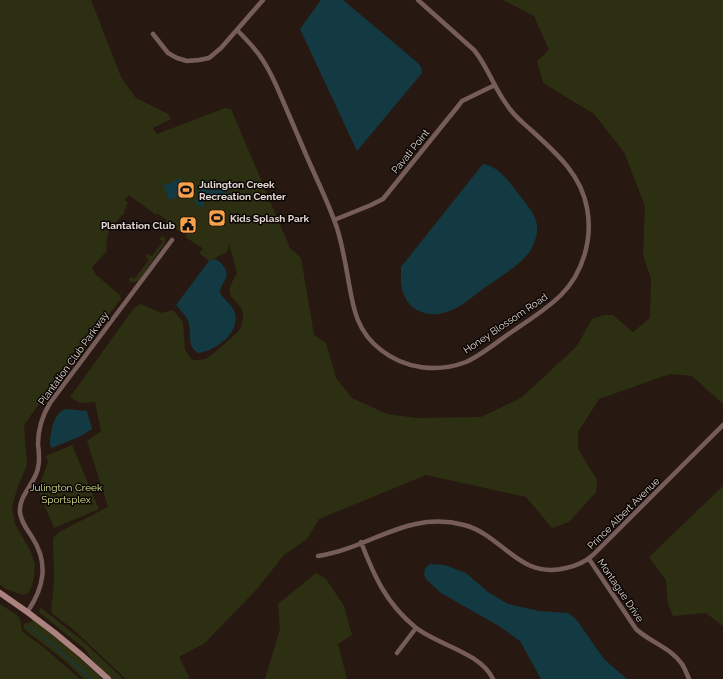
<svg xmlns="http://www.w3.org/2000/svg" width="723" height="679" viewBox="0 0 723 679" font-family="Raleway,sans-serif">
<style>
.green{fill:#2c2f11}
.water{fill:#133a42}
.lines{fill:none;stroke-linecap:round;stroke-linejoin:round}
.stream{stroke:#133a42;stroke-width:1.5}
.street{stroke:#775d5a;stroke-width:4.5}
.secondary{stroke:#ab827d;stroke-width:6}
.labels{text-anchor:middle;stroke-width:3;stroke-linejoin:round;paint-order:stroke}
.street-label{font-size:10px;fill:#e1d6d1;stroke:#0b0604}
.poi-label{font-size:10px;font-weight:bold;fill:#e1d6d1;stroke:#0b0604;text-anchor:start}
.park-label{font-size:10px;fill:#d8e28f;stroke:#0b0604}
</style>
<rect width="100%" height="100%" fill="#271911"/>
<path class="green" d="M 0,0 L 91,0 L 121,77 L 136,98 L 168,114 L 171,119 L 153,128 L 157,134 L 225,108 L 231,109 L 290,248 L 301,258 L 314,335 L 326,343 L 336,378 L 352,398 L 387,414 L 416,418 L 481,417 L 521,398 L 577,346 L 592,319 L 604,315 L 613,315 L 633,332 L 650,318 L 651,279 L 643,255 L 645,206 L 624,152 L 594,114 L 543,83 L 537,61 L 549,50 L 534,16 L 503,0 L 723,0 L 723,404 L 692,376 L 670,374 L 599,399 L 578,432 L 578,449 L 597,480 L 596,492 L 569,522 L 552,528 L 526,497 L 426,475 L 319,519 L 307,539 L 284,555 L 257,589 L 205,643 L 179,657 L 190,679 L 126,679 L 75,631 L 53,614 L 51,611 L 54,582 L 53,538 L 59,532 L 108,507 L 87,441 L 101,431 L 95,402 L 80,403 L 70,397 L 134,308 L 140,304 L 162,313 L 173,310 L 183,322 L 185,350 L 192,360 C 196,360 203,360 207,358 C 211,356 238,333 240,329 C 241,326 243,321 243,317 C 245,299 217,302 237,274 L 229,243 L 227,252 L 209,261 L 199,253 L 203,249 L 201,247 L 185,237 L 186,234 L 178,231 L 173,225 L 171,227 L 165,222 L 167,220 L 157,213 L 156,215 L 129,195 L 125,200 L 128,203 L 126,205 L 127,207 L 124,210 L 125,212 C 113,226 104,231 107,251 L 92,267 L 95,274 L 120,295 L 121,299 L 42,400 L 24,425 L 27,465 L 18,486 L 12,507 L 15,524 L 31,552 L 35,565 L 34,577 L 31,588 L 28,593 L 23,595 L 6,589 L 0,585 Z
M 162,236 L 165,238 L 165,243 L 139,280 L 136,282 L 130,282 L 129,280 L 130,277 L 134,279 L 149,260 L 146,257 L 147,254 L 152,256 L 163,241 L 159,239 Z
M 72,445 L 99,509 L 54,528 L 37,488 L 41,486 L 40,483 L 48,462 L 46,456 Z
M 723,486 L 723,626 L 706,613 L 673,616 L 668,604 L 666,580 L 649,557 Z
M 316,573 L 326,579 L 344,606 L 352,635 L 338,644 L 347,679 L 265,679 L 280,629 L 278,604 Z
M 0,604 L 17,615 L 20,619 L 22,631 L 47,650 L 80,679 L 0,679 Z
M 40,607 L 83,641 L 123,679 L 111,679 L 92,660 L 85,649 L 41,614 L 39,612 Z
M 33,619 L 62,642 L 103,679 L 84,679 L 64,660 L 25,630 L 23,627 L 25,623 L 30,623 Z"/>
<path class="water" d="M 321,0 L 343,0 L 418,63 L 421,67 L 422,73 L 357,151 L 300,29 Z
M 483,164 C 498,166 508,180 517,192 C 523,200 536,214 537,225 C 538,235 534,246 528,254 C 517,267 501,276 487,286 C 477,293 464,305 452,310 C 436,318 413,315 405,297 C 400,288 401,277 401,267 Z
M 181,178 L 187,193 L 169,200 L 163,184 L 166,183 L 166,185 Z
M 206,180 L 210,183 L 208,188 L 210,191 L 214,190 L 214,185 L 216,182 L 218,183 L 221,181 L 227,185 L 225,188 L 227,191 L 224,195 L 220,194 L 222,197 L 219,201 L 217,199 L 215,201 L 212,199 L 211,201 L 206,199 L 204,203 L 203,208 L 198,205 L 194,200 L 198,199 L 201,195 L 198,192 L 199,189 L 197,188 L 202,181 L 204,182 Z
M 215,259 C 221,262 229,270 226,278 C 224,284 220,286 220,293 C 224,300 233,305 235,313 C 240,333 216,350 199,353 C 186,349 192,330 188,321 C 186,315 180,310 176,305 L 209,261 Z
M 66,409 L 87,411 L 92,429 L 81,436 L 52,448 L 50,445 C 50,433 53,413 66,409 Z
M 430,564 L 445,565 L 466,573 L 488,592 L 508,604 L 539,611 L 568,613 L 576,619 L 604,659 L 627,679 L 541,679 L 520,641 L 499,626 L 441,593 L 426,579 L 424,574 L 425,568 Z"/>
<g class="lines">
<path class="stream" d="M 28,626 L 53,645 L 91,679"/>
<path class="street" d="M 237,30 C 246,39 255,48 262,59 C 271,72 277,87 283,101 C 291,120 299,138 307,157 C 317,180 329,204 337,228 C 342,244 345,261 348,278 C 353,307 356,331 381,350 C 405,369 437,373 466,362 C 482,355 498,341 513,331 C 529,320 547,309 561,295 C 583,273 593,239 587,208 C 581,174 555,152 531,130 C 522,122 513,115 507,105 C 494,88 488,67 474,50 L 418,0
M 153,34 L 168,53 L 177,58 L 187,61 L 199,60 L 209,58 L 221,48 L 263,0
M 334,220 L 371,205 L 383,199 L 459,105 L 462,101 L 495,85
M 361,542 C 374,576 386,603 415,627 C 437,645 480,652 493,679
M 318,556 C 371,548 407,510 464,525 C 503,535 519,580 566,568 C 576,566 585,562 593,555 L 723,425
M 589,559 L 636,629 C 650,642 671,648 682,664 C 685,669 687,674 689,679
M 28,611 C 44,587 49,563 32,537 C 27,529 22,524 20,513 C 18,496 35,484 38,468 C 40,460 39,452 38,444 C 38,429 42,416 50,403 L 172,240
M 397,653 L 416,628"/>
<path class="secondary" d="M 0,593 C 39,619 74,647 108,679"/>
</g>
<defs>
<symbol id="stadium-square" viewBox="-11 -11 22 22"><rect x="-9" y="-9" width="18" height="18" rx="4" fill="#f9a04c" stroke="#0b0604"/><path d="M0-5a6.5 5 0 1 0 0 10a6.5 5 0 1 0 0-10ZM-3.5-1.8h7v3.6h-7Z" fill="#111"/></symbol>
<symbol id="civic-square" viewBox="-11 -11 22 22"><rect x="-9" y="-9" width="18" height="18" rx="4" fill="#f9a04c" stroke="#0b0604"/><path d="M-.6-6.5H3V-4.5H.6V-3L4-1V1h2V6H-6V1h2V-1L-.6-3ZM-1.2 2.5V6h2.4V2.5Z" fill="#111"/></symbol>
</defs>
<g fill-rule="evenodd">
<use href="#stadium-square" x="176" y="180" width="20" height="20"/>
<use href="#stadium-square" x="207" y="208" width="20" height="20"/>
<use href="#civic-square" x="178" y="215" width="20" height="20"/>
</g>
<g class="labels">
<g class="street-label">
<text transform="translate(410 151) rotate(-51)" y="4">Pavati Point</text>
<text transform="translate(505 323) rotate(-34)" y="4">Honey Blossom Road</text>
<text transform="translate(73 358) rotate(-54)" y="4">Plantation Club Parkway</text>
<text transform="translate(623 513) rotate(-45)" y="4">Prince Albert Avenue</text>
<text transform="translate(621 590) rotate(56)" y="4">Montague Drive</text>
</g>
<g class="poi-label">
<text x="199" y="188">Julington Creek<tspan x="199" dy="12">Recreation Center</tspan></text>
<text x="230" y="222">Kids Splash Park</text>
<text x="175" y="229" text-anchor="end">Plantation Club</text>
</g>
<g class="park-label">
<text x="66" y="491">Julington Creek<tspan x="66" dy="12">Sportsplex</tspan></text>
</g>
</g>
</svg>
